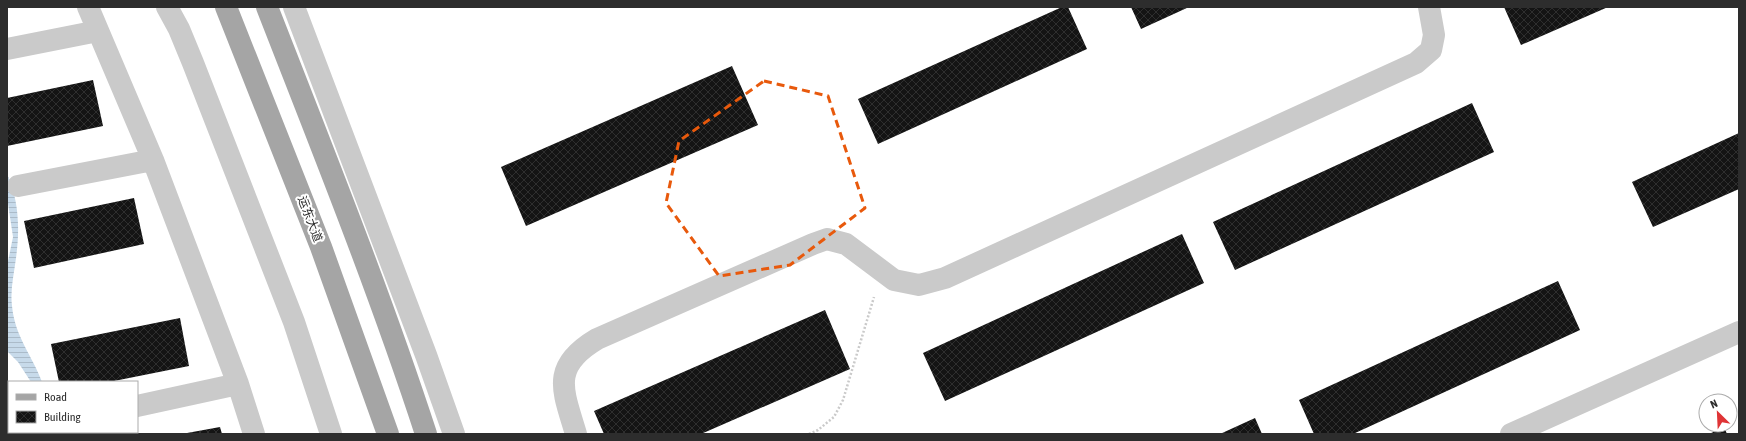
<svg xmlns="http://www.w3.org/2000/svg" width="1746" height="441" viewBox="0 0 1746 441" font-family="'Asap Condensed','Noto Sans SC',sans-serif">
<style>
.water{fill:url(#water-rules)}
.building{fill:url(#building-cross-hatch)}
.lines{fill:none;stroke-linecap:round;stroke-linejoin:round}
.path{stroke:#cacaca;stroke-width:2.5;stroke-dasharray:2 2;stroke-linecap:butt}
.minor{stroke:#cacaca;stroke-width:22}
.major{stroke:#a5a5a5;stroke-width:22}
.marked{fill:none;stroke:#e8590c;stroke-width:3;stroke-dasharray:8 5;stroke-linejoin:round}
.labels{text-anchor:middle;stroke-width:4;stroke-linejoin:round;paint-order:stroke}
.street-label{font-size:12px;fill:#2d2d2d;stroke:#fff}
</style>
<defs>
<pattern id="water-rules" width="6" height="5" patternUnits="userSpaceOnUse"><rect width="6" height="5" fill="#c7daea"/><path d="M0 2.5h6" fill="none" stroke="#abbbc9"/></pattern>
<pattern id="building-cross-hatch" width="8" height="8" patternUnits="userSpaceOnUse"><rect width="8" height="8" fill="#141414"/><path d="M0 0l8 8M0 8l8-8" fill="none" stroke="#2e2e2e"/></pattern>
</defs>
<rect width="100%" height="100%" fill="#fff"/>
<path class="water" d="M 7,174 C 19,200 20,229 16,258 C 14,274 10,290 12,306 C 15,337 32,355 42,382 L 31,382 L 18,362 L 7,351 L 7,266 L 13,237 L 7,197 Z"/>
<path class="building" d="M 1062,7 L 1068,7 L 1087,49 L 878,144 L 858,99 Z
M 1131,7 L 1189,7 L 1141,29 Z
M 1504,7 L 1608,7 L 1521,45 Z
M 732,66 L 758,125 L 526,226 L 501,167 Z
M 93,80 L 103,126 L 7,146 L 7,98 Z
M 1472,103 L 1494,152 L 1235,270 L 1213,222 Z
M 1739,133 L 1739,189 L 1653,227 L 1632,182 Z
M 134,198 L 144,244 L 34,268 L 24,221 Z
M 1182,234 L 1204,283 L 945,401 L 923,353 Z
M 1558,281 L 1580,330 L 1353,434 L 1314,434 L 1299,400 Z
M 825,310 L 850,369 L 701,434 L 604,434 L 594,411 Z
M 180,318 L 189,366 L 109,382 L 59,382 L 51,344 Z
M 1255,418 L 1262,434 L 1220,434 Z
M 220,427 L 222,434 L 188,434 L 187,433 Z
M 1724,427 L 1727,434 L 1709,434 Z"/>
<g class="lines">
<path class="path" d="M 809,434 L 818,430 L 834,417 L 843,400 L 874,297"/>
<path class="minor" d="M 88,7 L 153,160 L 238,384 L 254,434
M 167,7 L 179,29 L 193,63 L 294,322 L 331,434
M 294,7 L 426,355 L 454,434
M 7,49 L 98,31
M 18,186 L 153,160
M 137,406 L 238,384
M 576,434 C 563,390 550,367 597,339 L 813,244 L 827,239 L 846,244 L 894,280 L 919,285 L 945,278 L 1416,63 L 1431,50 L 1434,35 L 1429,7
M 1511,434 L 1739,332"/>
<path class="major" d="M 226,7 L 321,247 L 388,434
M 267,7 C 322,148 379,290 426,434"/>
</g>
<path class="marked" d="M 764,81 L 828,96 L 865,208 L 790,265 L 719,276 L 666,203 L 679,141 Z"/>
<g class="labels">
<g class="street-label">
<text transform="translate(310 219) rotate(69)" y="4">运东大道</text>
</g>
</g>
<rect width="1746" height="441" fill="none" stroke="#2d2d2d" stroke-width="16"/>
<rect x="8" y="381" width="130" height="52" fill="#ffffff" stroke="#ababab"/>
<rect x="16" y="394" width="20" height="6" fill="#a5a5a5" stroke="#ababab"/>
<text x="44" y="401" font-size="12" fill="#2d2d2d">Road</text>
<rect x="16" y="411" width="20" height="12" fill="url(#building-cross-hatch)" stroke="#ababab"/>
<text x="44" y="421" font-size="12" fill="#2d2d2d">Building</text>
<g transform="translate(1718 413) rotate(336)"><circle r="19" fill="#ffffff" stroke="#ababab"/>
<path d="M0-3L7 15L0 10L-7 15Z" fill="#df3436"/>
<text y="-6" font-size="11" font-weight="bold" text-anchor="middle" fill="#2d2d2d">N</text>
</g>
</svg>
